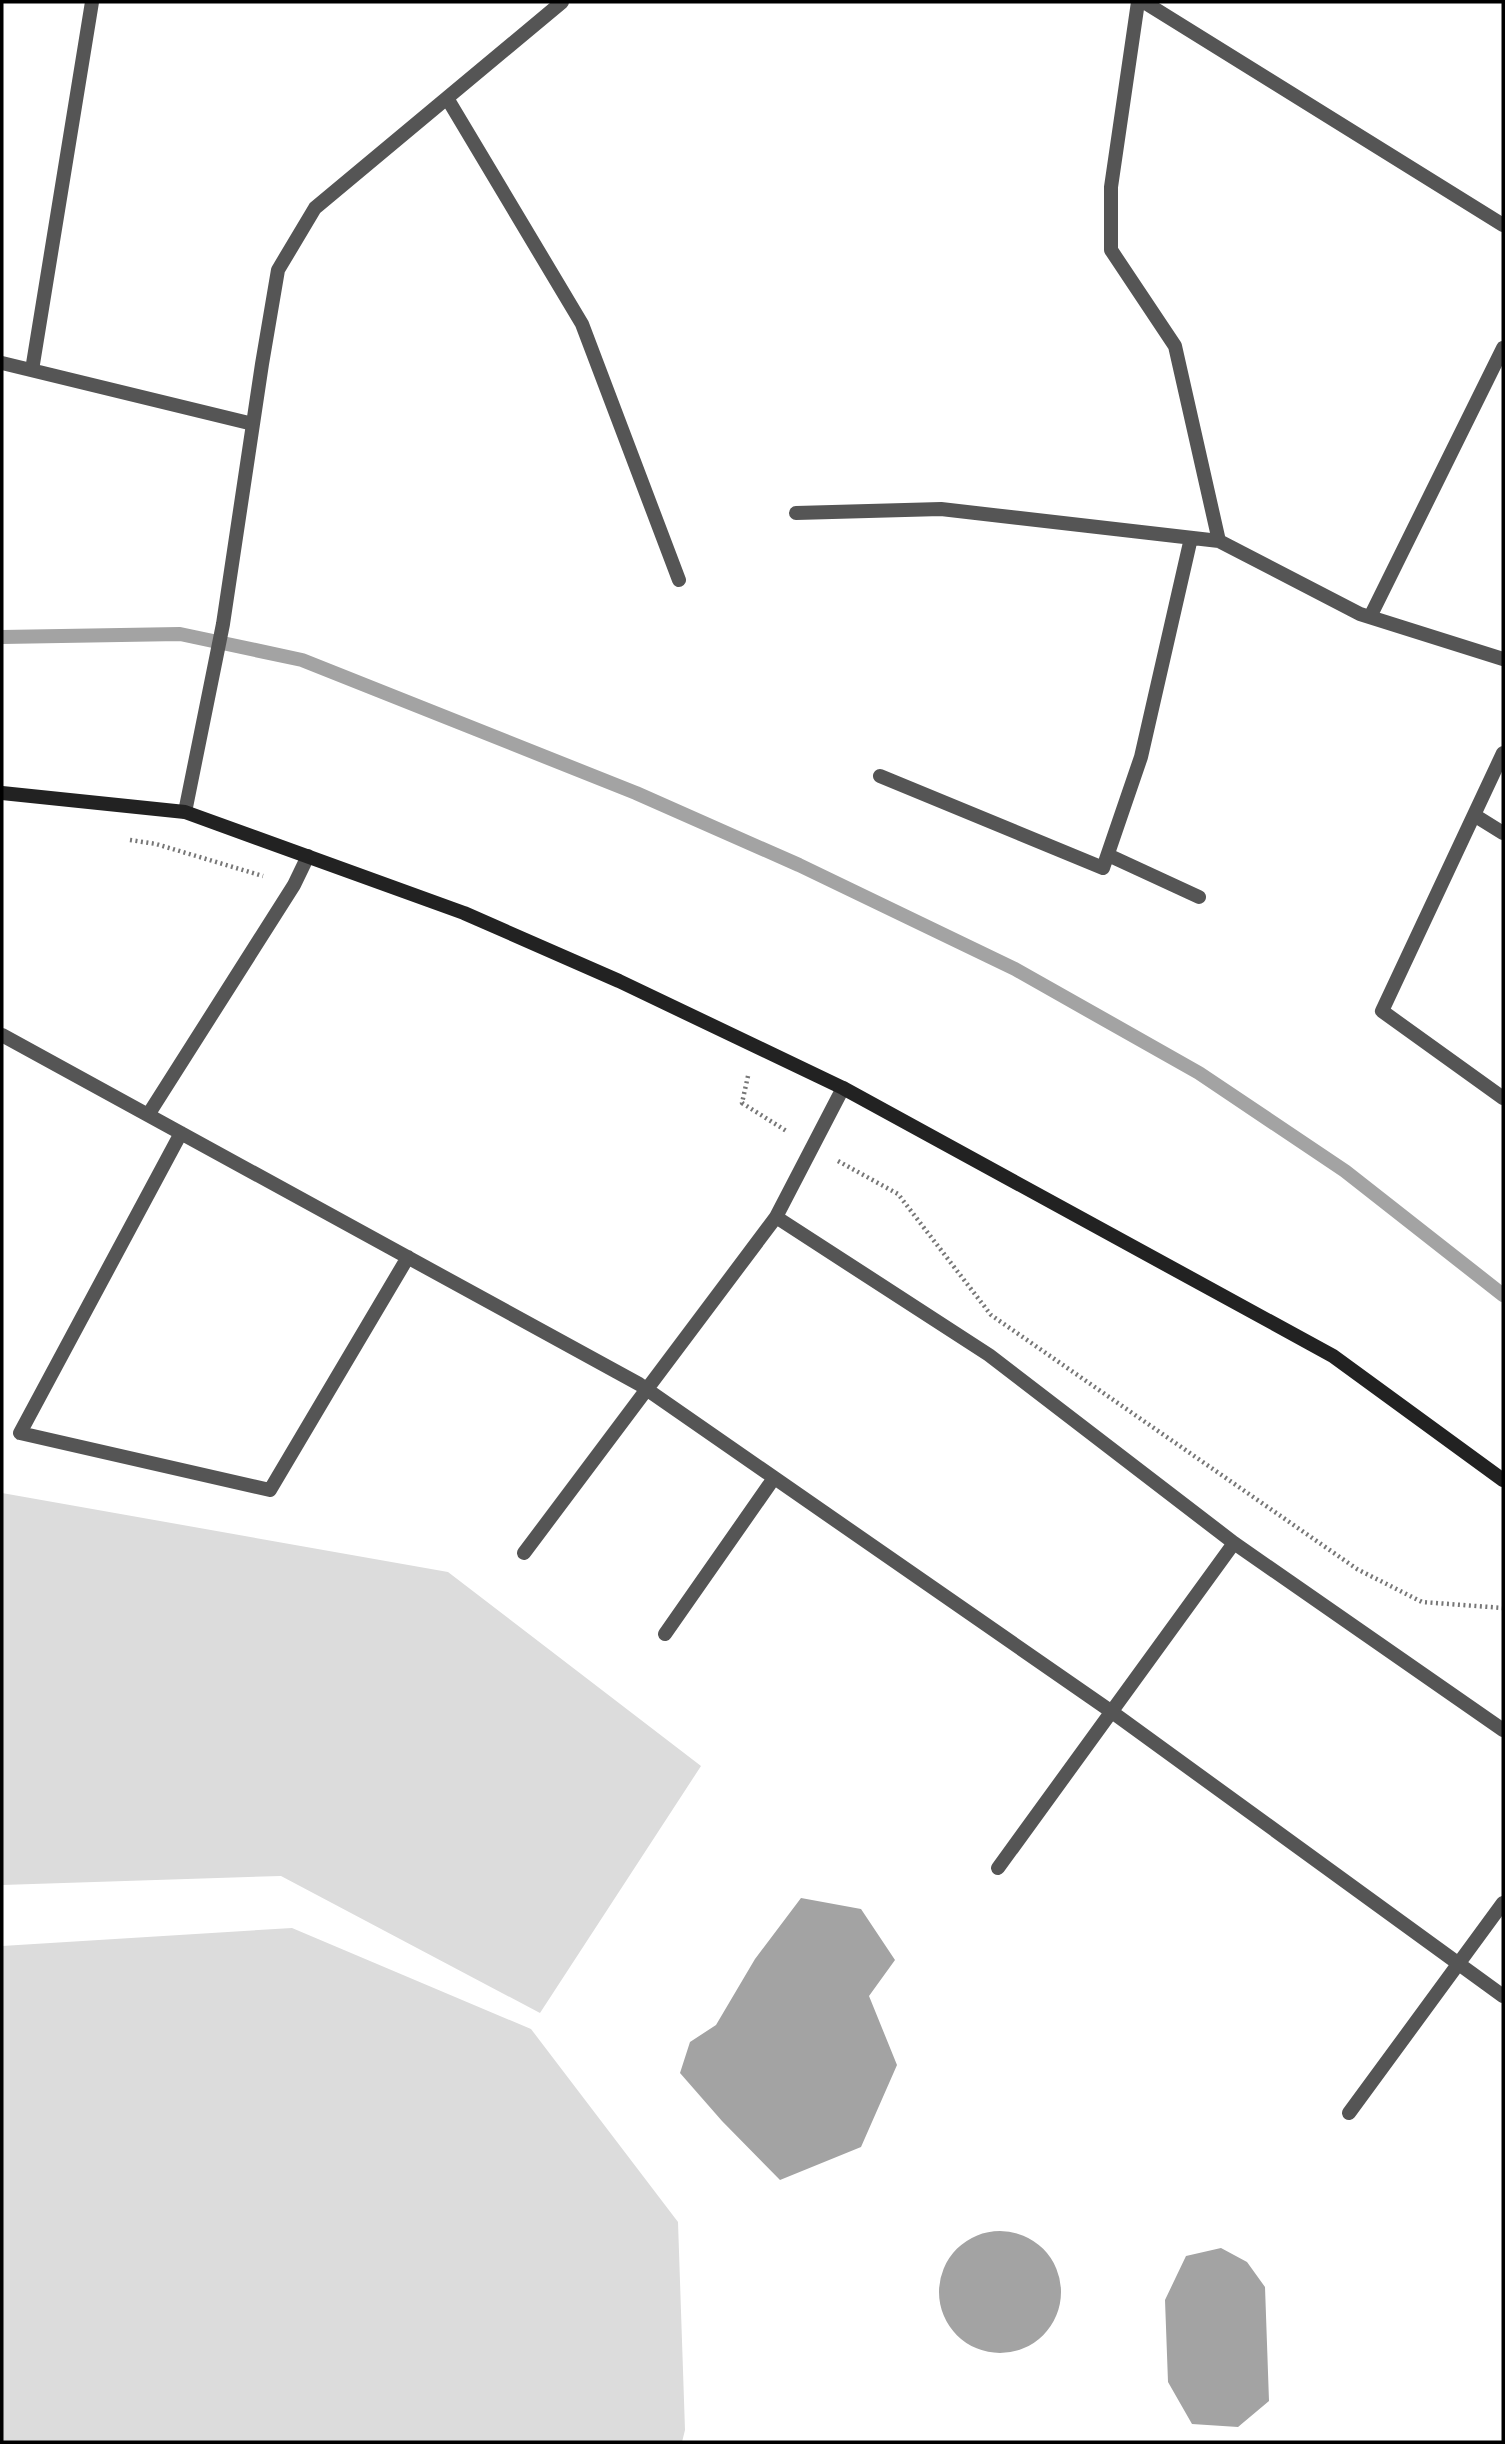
<svg xmlns="http://www.w3.org/2000/svg" width="1505" height="2444" viewBox="0 0 1505 2444" font-family="Ubuntu,sans-serif">
<style>
.green{fill:#dcdcdc}
.water{fill:#a3a3a3}
.lines{fill:none;stroke-linecap:round;stroke-linejoin:round}
.stream{stroke:#a3a3a3;stroke-width:14}
.path{stroke:#777;stroke-width:4.5;stroke-dasharray:2 3.5;stroke-linecap:butt}
.street{stroke:#555;stroke-width:14}
.secondary{stroke:#222;stroke-width:14}
</style>
<rect width="100%" height="100%" fill="#fff"/>
<path class="green" d="M 2,1493 L 448,1572 L 701,1766 L 540,2013 L 281,1876 L 2,1885 Z
M 292,1928 L 531,2029 L 678,2222 L 685,2430 L 682,2442 L 2,2442 L 2,1946 Z"/>
<path class="water" d="M 801,1898 L 861,1909 L 895,1960 L 869,1996 L 897,2065 L 861,2147 L 780,2180 L 722,2121 L 680,2073 L 690,2042 L 716,2025 L 755,1959 Z
M939 2292a61 61 0 1 1 122 0a61 61 0 1 1-122 0Z
M 1221,2248 L 1247,2262 L 1265,2287 L 1269,2401 L 1238,2427 L 1192,2424 L 1168,2382 L 1165,2300 L 1186,2256 Z"/>
<g class="lines">
<path class="stream" d="M 2,637 L 180,634 L 302,660 L 636,793 L 799,865 L 1015,969 L 1199,1073 L 1345,1171 L 1503,1295"/>
<path class="path" d="M 130,840 L 156,844 L 263,876
M 748,1076 L 742,1103 L 788,1132
M 838,1161 L 898,1194 L 991,1315 L 1357,1569 L 1422,1602 L 1503,1608"/>
<path class="street" d="M 1138,2 L 1111,187 L 1111,250 L 1175,346 L 1219,541 L 1360,614 L 1503,659
M 1144,2 L 1503,225
M 447,98 L 582,324 L 679,580
M 2,363 L 253,424
M 32,370 L 92,2
M 796,513 L 941,509 L 1219,541
M 1370,617 L 1503,348
M 1503,753 L 1382,1011 L 1503,1098
M 880,776 L 1103,868 L 1141,757 L 1191,538
M 185,812 L 223,624 L 262,364 L 278,270 L 315,208 L 562,2
M 1474,815 L 1503,833
M 1108,855 L 1199,897
M 2,1035 L 639,1384 L 1112,1712 L 1503,1996
M 843,1088 L 776,1217 L 989,1355 L 1234,1543 L 1503,1730
M 148,1115 L 294,885 L 308,856
M 181,1133 L 20,1433 L 270,1490 L 408,1257
M 524,1553 L 776,1217
M 665,1634 L 774,1478
M 998,1868 L 1234,1543
M 1349,2113 L 1503,1903"/>
<path class="secondary" d="M 2,793 L 185,812 L 464,913 L 619,981 L 843,1088 L 1333,1356 L 1503,1480"/>
</g>
<rect width="1505" height="2444" fill="none" stroke="#000000" stroke-width="7"/>
</svg>
